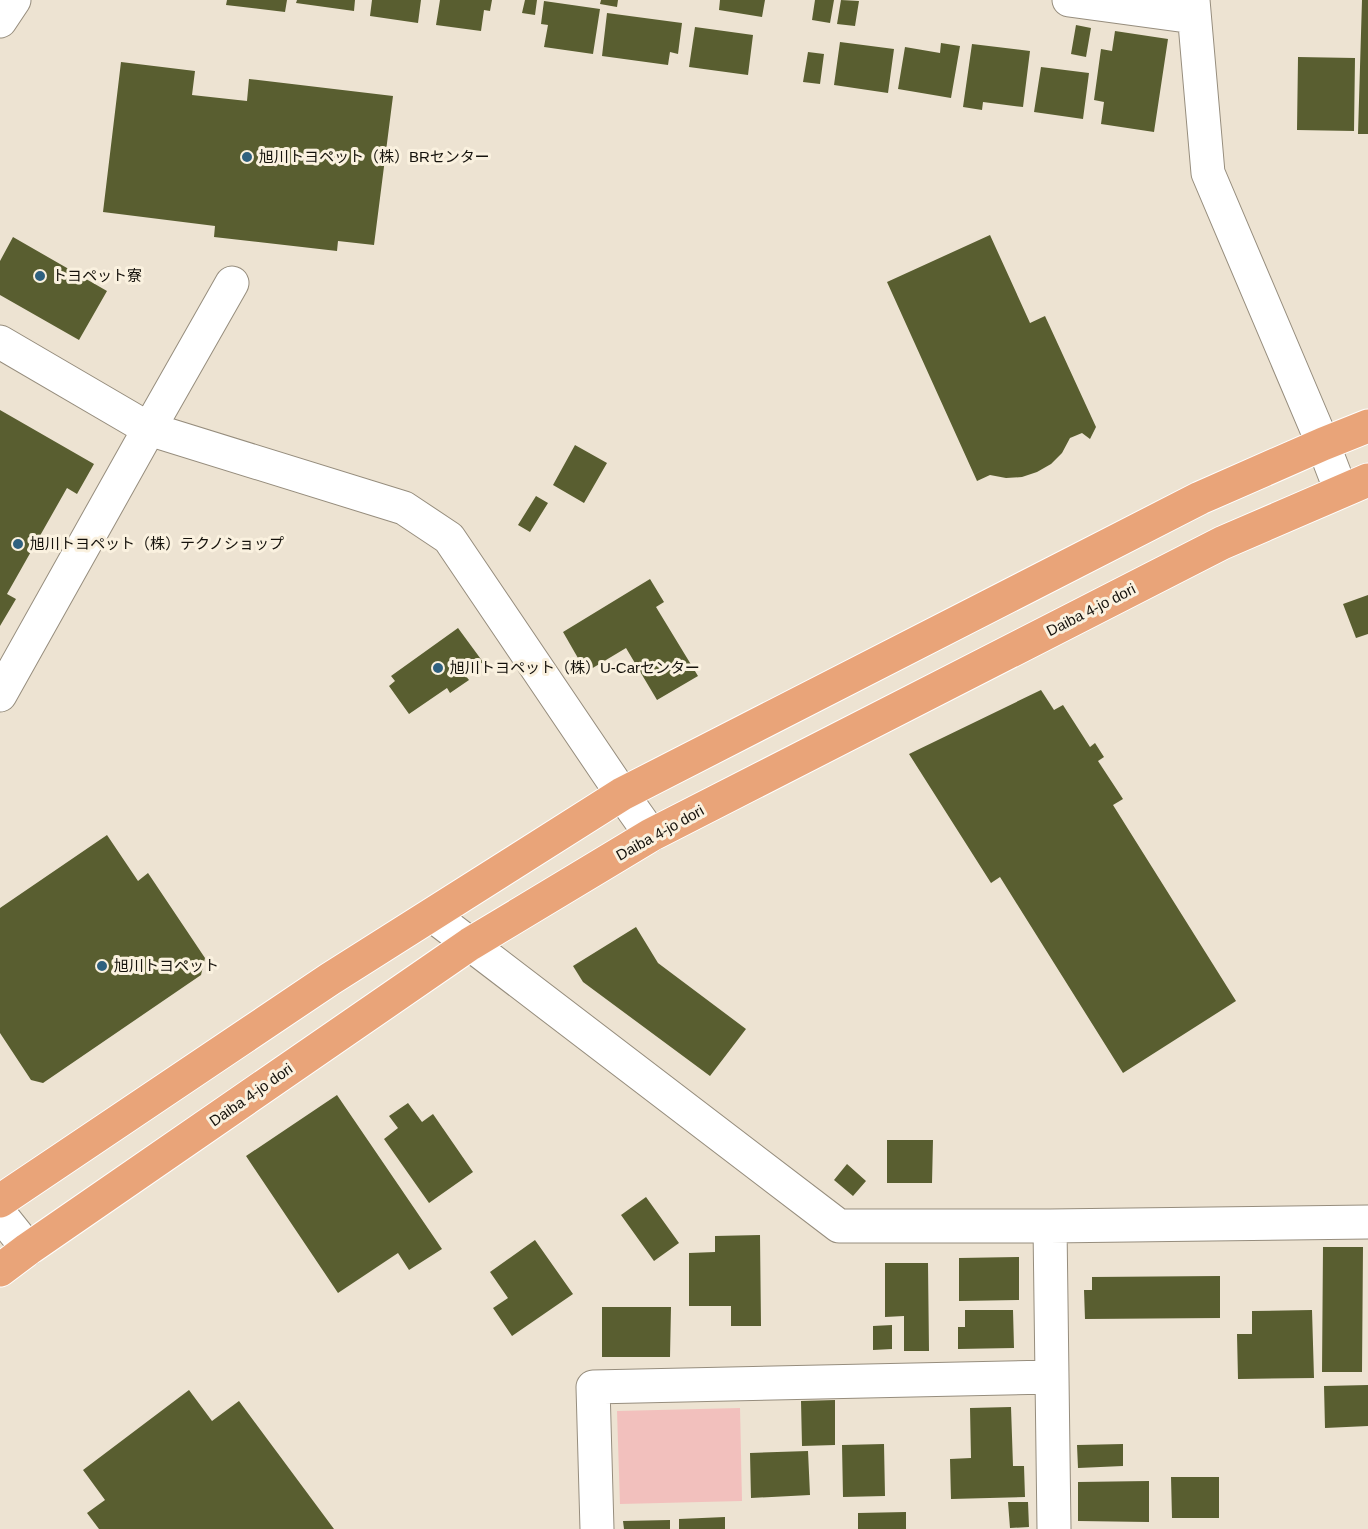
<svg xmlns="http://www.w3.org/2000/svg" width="1368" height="1529" viewBox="0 0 1368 1529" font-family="Arial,'Noto Sans JP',sans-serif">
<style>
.green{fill:#f2c0bd}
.building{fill:#595e30}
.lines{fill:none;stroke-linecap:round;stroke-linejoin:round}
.street-casing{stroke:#968d7d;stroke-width:35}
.highway-casing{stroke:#fff;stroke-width:35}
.street{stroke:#fff;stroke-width:33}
.highway{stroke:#e9a479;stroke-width:33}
.poi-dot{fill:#2f617f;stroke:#faf1df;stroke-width:2}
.labels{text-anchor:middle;stroke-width:6;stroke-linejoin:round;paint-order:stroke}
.poi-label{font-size:15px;fill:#15120c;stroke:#faf1df;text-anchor:start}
.street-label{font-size:15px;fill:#15120c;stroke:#faf1df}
</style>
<rect width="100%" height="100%" fill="#ede3d2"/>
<path class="green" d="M 740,1408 L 742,1501 L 620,1504 L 617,1411 Z"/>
<path class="building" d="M 227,0 L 287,0 L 285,12 L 226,5 Z
M 297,0 L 355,0 L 354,11 L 296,3 Z
M 372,0 L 421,0 L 418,23 L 370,16 Z
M 440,0 L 492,0 L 490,11 L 484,10 L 481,31 L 436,25 Z
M 525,0 L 537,0 L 535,15 L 522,13 Z
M 601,0 L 618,0 L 617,7 L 600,4 Z
M 720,0 L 765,0 L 762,17 L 719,10 Z
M 815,0 L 834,0 L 830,23 L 812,20 Z
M 841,0 L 859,1 L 855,26 L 837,24 Z
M 1362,0 L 1368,0 L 1368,134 L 1358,134 Z
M 544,1 L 600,9 L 593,54 L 544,47 L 548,25 L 541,24 Z
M 607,13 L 682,23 L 678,54 L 670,52 L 668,65 L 602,56 Z
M 1076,25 L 1091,28 L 1086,57 L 1071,54 Z
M 695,27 L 753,35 L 748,75 L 689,67 Z
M 1115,31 L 1168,39 L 1154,132 L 1101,124 L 1104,102 L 1094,100 L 1101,49 L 1112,51 Z
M 840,42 L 894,49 L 888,93 L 834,85 Z
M 941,43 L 960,46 L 951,98 L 898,89 L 905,47 L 940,53 Z
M 972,44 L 1030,51 L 1023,107 L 983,102 L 982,110 L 963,107 Z
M 808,52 L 824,54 L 820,84 L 803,82 Z
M 1298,57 L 1355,58 L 1354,131 L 1297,130 Z
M 121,62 L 195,71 L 192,95 L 247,101 L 249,79 L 393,96 L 374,245 L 338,241 L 337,251 L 214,237 L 215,226 L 103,212 Z
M 1041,67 L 1089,73 L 1083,119 L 1034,112 Z
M 990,235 L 1030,323 L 1045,316 L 1096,427 L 1090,439 L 1082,433 L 1070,438 L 1062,453 L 1051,464 L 1037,472 L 1022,477 L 1006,478 L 990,475 L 977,481 L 887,282 Z
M 13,237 L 107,291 L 79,340 L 0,295 L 0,261 Z
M 0,410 L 94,464 L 77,494 L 67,488 L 7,594 L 16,599 L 0,626 Z
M 575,445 L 607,463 L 584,503 L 553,485 Z
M 536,496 L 548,503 L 530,532 L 518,525 Z
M 650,579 L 664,602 L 656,607 L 698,676 L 657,700 L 626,648 L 586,672 L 563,632 Z
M 1368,595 L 1368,634 L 1356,638 L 1343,604 Z
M 458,628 L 483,662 L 465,675 L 469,680 L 450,693 L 447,688 L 409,714 L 389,686 L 395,681 L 391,676 Z
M 1041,690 L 1054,710 L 1063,705 L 1090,747 L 1095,743 L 1104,757 L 1098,761 L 1123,799 L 1113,805 L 1236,1001 L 1123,1073 L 1000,877 L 991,883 L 909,754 Z
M 107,835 L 138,881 L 148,873 L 205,958 L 201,975 L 43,1083 L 31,1080 L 0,1033 L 0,908 Z
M 636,927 L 658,963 L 746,1029 L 710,1076 L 583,982 L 573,966 Z
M 337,1095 L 442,1249 L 409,1270 L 398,1253 L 338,1293 L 246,1156 Z
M 408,1103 L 422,1122 L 433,1114 L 473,1172 L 429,1203 L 384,1139 L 398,1128 L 389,1116 Z
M 887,1140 L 933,1140 L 932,1183 L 887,1183 Z
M 847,1164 L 866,1181 L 853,1196 L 834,1180 Z
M 646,1197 L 679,1243 L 654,1261 L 621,1215 Z
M 760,1235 L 761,1326 L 731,1326 L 731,1306 L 689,1306 L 689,1253 L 715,1252 L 715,1236 Z
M 535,1240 L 573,1294 L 512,1336 L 493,1308 L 508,1298 L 490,1272 Z
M 1323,1247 L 1363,1247 L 1362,1372 L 1322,1372 Z
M 1019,1257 L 1019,1300 L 959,1301 L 959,1258 Z
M 885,1263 L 928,1263 L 929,1351 L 904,1351 L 904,1316 L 885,1317 Z
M 1220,1276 L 1220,1318 L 1085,1319 L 1084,1290 L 1092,1290 L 1092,1277 Z
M 602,1307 L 671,1307 L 670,1357 L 602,1357 Z
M 965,1310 L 1013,1310 L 1014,1348 L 958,1349 L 958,1327 L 965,1327 Z
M 1312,1310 L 1314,1378 L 1238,1379 L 1237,1334 L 1252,1334 L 1252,1311 Z
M 892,1325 L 892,1349 L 873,1350 L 873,1326 Z
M 1368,1385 L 1368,1426 L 1325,1428 L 1324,1386 Z
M 189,1390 L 212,1421 L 239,1401 L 334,1529 L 99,1529 L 87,1513 L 105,1500 L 83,1470 Z
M 835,1400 L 835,1445 L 802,1446 L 801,1401 Z
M 1011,1407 L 1013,1466 L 1024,1466 L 1025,1497 L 951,1499 L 950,1459 L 971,1458 L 970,1408 Z
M 884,1444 L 885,1496 L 843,1497 L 842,1445 Z
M 1123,1444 L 1123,1466 L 1078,1468 L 1077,1445 Z
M 808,1451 L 810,1495 L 751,1498 L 750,1453 Z
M 1171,1477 L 1219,1477 L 1219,1518 L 1172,1518 Z
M 1149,1481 L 1149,1522 L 1078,1521 L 1078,1482 Z
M 1008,1502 L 1028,1502 L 1029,1527 L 1010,1528 Z
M 906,1512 L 906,1529 L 858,1529 L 858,1513 Z
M 725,1517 L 725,1529 L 679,1529 L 679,1519 Z
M 670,1520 L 670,1529 L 624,1529 L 623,1521 Z"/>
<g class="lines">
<defs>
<path id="street" d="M 1069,0 L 1194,17
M 1193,0 L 1208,173 L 1323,444 L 1341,491
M 0,21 L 14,0
M 0,342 L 149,429 L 404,508 L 449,538 L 622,794 L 651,835
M 0,695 L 149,429 L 232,283
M 432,915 L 839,1226 L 1050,1226 L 1368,1222
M 0,1214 L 28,1249
M 1050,1226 L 1054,1529
M 597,1529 L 593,1387 L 1052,1377"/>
<path id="highway" d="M 0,1201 L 330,979 L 622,794 L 1200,498 L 1323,444 L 1368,426
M 0,1270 L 28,1249 L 470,944 L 651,835 L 1222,543 L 1368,480"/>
</defs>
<use href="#street" class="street-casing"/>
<use href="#highway" class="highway-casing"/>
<use href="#street" class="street"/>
<use href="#highway" class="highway"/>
</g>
<g class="poi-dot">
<circle cx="247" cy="157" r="6"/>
<circle cx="40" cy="276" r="6"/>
<circle cx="18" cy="544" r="6"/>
<circle cx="438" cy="668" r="6"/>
<circle cx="102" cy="966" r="6"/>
</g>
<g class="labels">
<g class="poi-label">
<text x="259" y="162">旭川トヨペット（株）BRセンター</text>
<text x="52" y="281">トヨペット寮</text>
<text x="30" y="549">旭川トヨペット（株）テクノショップ</text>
<text x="450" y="673">旭川トヨペット（株）U-Carセンター</text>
<text x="114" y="971">旭川トヨペット</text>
</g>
<g class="street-label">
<text transform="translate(1091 610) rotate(-27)" y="5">Daiba 4-jo dori</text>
<text transform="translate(660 833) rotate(-29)" y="5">Daiba 4-jo dori</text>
<text transform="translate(251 1095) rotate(-35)" y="5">Daiba 4-jo dori</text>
</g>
</g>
</svg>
